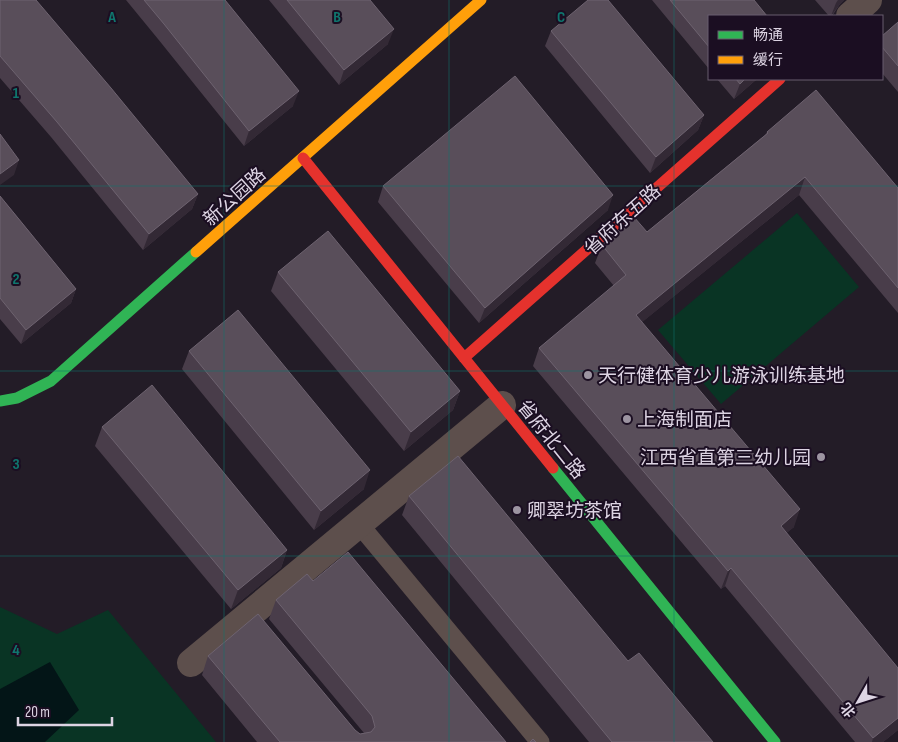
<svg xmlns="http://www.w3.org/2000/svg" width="898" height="742" viewBox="0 0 898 742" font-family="'Sofia Sans Condensed','Noto Sans SC',sans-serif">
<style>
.green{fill:#093424}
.water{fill:#031517}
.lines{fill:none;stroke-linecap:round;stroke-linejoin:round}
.lane{stroke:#5d4f4c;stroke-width:19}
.street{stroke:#5d4f4c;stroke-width:28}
.fast{stroke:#30b455;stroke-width:11}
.slow{stroke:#ff9f0a;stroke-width:11}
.jam{stroke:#e5322d;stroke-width:11}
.wall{fill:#493d4a}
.shaded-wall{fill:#332935}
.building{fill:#594e5a;stroke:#6e6370}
.grid{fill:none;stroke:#0f766e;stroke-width:1;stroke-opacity:0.55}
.poi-dot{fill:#9c94a1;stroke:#1b0e22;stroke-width:2}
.labels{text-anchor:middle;stroke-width:4;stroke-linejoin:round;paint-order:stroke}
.street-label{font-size:19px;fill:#ddd4e3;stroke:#1b0e22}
.poi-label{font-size:19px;fill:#ddd4e3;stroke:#1b0e22;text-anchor:start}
.grid-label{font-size:16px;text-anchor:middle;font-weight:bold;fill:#0f766e;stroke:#1b0e22;stroke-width:4;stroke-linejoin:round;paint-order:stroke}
</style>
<rect width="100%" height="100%" fill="#231c27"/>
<path class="green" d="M 797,213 L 859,287 L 721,404 L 658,330 Z
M 0,607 L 57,634 L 108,610 L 216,742 L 0,742 Z"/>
<path class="water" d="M 50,662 L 79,710 L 45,742 L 0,742 L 0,689 Z"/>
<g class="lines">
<path class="lane" d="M 359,524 L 540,742"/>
<path class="street" d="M 850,16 L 868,0
M 191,663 L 502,405"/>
<path class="fast" d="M 0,401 L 17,398 L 51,381 L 196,252
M 553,468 L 775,742"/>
<path class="slow" d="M 196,252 L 481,0"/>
<path class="jam" d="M 303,158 L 553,468
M 464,358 L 780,79"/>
</g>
<path class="wall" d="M 0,0 L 198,194 L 192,209 L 143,250 L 51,137 L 0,78 Z
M 126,0 L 225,0 L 293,106 L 244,146 L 158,39 Z
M 269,0 L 370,0 L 388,44 L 339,85 Z
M 652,0 L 754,0 L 709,16 L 709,69 Z
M 815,0 L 844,0 L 840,4 L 832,16 L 829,16 Z
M 898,22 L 898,92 L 882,73 L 882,36 Z
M 551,31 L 704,115 L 698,130 L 650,173 L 545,46 Z
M 717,79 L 757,79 L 734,99 Z
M 767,132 L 898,188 L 898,313 L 799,195 L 642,322 L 794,527 L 786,533 L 898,730 L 883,742 L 855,742 L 725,586 L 721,589 L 533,366 L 539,348 L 614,286 L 595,263 L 602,245 L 647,232 L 765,135 Z
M 383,186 L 608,210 L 479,323 L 378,202 Z
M 0,196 L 76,289 L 71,303 L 21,344 L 0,319 Z
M 278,272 L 460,391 L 453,410 L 404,451 L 271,291 Z
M 189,351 L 364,489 L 314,530 L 182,369 Z
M 102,427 L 287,550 L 281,568 L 231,609 L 95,446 Z
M 409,496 L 628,661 L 713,742 L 589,742 L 402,515 Z
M 313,581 L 506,742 L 257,742 L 202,675 L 208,656 L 360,734 L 364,733 L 269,619 L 276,600 Z"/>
<path class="shaded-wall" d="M 838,0 L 844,0 L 840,4 L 831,16 L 836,3 Z
M 394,29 L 388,44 L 339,85 L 344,70 Z
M 745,79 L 757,79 L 734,99 L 740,84 Z
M 299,91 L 293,106 L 244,146 L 249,131 Z
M 704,115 L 698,130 L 650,173 L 656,157 Z
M 19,160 L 14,175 L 0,185 L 0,174 Z
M 805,177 L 799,195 L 630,332 L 636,315 Z
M 198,194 L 192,209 L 143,250 L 149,234 Z
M 613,195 L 608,210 L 479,323 L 485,308 Z
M 76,289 L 71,303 L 21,344 L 26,330 Z
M 460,391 L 453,410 L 404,451 L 411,432 Z
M 370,470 L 364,489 L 314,530 L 321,511 Z
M 800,509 L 794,527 L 774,544 L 781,526 Z
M 287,550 L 281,568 L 231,609 L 238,590 Z
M 731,568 L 725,586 L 721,589 L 728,571 Z
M 898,718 L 898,730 L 883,742 L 872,742 L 873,738 Z"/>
<path class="building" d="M 0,0 L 36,0 L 111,88 L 198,194 L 149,234 L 57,122 L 0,56 Z
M 144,0 L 225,0 L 299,91 L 249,131 L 164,24 Z
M 287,0 L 370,0 L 394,29 L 344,70 Z
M 588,0 L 608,0 L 704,115 L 656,157 L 551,31 Z
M 670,0 L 754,0 L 767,16 L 709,16 L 709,47 Z
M 898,22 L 898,66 L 882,47 L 882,36 Z
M 515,76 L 613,195 L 485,308 L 383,186 Z
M 736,79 L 745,79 L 740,84 Z
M 816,90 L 898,188 L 898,288 L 805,177 L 636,315 L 800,509 L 781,526 L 898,668 L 898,718 L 873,738 L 731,568 L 728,571 L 539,348 L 626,275 L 602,245 L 634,217 L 647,232 L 768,133 L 767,132 Z
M 0,134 L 19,160 L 0,174 Z
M 0,196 L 76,289 L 26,330 L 0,298 Z
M 328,231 L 460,391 L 411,432 L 278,272 Z
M 238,310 L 370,470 L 321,511 L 189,351 Z
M 152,385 L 287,550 L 238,590 L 102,427 Z
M 458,456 L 628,661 L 639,653 L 713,742 L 612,742 L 409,496 Z
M 348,552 L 506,742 L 280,742 L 208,656 L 258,614 L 355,730 L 360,734 L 371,732 L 375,727 L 372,716 L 276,600 L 307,574 L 313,581 Z
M 533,739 L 536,742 L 530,742 Z"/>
<path class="grid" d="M 224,0 L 224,742M 449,0 L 449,742M 674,0 L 674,742M 0,186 L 898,186M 0,371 L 898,371M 0,556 L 898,556"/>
<g class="poi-dot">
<circle cx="588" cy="375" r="5"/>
<circle cx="627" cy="419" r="5"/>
<circle cx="821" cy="457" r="5"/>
<circle cx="517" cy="510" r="5"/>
</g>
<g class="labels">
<g class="street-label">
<text transform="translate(234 196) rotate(-42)" y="7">新公园路</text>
<text transform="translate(622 219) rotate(-42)" y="7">省府东五路</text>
<text transform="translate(552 439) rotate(51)" y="7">省府北二路</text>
</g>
<g class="poi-label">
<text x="598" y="382">天行健体育少儿游泳训练基地</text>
<text x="637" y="426">上海制面店</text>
<text x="811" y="464" text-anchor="end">江西省直第三幼儿园</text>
<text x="527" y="517">卿翠坊茶馆</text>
</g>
</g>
<g class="grid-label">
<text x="112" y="22">A</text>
<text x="337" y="22">B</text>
<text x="561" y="22">C</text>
<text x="16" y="98">1</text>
<text x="16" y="284">2</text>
<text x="16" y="469">3</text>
<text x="16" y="655">4</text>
</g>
<rect x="708" y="15" width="175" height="65" fill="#1b0e22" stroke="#695d6f"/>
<rect x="718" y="31" width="25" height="8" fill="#30b455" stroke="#695d6f"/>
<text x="753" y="40" font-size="15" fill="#ddd4e3">畅通</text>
<rect x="718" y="56" width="25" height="8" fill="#ff9f0a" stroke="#695d6f"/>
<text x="753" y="65" font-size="15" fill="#ddd4e3">缓行</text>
<g transform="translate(858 702) rotate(231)" stroke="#1b0e22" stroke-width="4" paint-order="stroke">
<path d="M0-4L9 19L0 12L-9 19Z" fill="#ddd4e3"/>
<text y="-8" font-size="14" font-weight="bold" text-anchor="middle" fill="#ddd4e3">北</text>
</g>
<path d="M18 717v8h94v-8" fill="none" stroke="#ddd4e3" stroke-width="2.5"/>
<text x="25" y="717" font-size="15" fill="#ddd4e3" stroke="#1b0e22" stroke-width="4" paint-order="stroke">20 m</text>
</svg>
